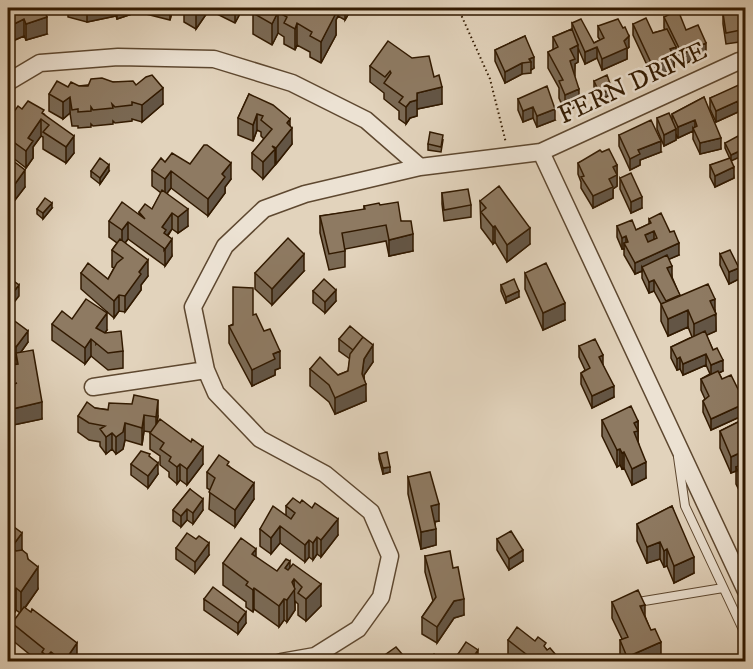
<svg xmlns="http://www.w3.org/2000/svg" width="753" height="669" viewBox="0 0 753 669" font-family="'IM FELL DW Pica',serif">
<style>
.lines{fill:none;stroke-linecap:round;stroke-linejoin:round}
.lane-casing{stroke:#5e4830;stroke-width:10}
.street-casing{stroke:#5e4830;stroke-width:19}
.path{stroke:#321a01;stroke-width:2;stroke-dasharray:1.5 3;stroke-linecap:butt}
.lane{stroke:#ece2d3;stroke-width:8}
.street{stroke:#ece2d3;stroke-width:16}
.wall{fill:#7a6954;stroke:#321a01;stroke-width:1.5}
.shaded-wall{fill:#635545;stroke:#321a01;stroke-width:1.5}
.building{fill:#8e7a62;stroke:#321a01;stroke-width:1.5;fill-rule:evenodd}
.labels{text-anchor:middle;stroke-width:5;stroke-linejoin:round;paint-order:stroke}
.street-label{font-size:26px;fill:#321a01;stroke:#ece2d3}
</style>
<rect width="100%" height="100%" fill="#e2d3bc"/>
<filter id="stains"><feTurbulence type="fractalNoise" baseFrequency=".00333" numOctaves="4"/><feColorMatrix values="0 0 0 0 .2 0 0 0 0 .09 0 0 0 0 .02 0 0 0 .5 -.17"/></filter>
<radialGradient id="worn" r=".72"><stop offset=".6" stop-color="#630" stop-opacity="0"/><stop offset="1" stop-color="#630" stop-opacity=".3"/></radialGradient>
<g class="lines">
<defs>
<path id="lane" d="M 678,457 L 685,506 L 746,636
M 632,603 L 723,588"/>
<path id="street" d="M 8,82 L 40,63 L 118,57 L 214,59 L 292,83 L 366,120 L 420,167
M 541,152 L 746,591
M 93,387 L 206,370
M 281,662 L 315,656 L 358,629 L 381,597 L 390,556 L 371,512 L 325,474 L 260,439 L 216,393 L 206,370 L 193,307 L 225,246 L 264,209 L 305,194 L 420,167 L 541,152 L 739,61 L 746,61"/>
</defs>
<use href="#lane" class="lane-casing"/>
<use href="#street" class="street-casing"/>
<path class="path" d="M 458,8 L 490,79 L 506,143"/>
<use href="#lane" class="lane"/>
<use href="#street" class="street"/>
</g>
<path class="wall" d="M 8,8 L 47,34 L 26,40 L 24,36 L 8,43 Z
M 68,8 L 173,8 L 170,20 L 138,12 L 117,19 L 116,16 L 87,22 L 68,17 Z
M 184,8 L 243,8 L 235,23 L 209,10 L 196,29 L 184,22 Z
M 256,8 L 352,8 L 345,20 L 338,16 L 336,20 L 336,35 L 321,63 L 310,57 L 310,52 L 297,45 L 295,50 L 284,44 L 284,37 L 278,33 L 272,45 L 253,34 L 253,13 Z
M 746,9 L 746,41 L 726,44 L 723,24 L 723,13 Z
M 664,17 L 686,30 L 706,54 L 682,65 L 676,52 L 676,58 L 674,59 L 674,69 L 653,78 L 633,35 L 633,24 L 653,33 L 665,30 L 664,28 Z
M 572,23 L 594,43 L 600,40 L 598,37 L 598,26 L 629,47 L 627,49 L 627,59 L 602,70 L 597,58 L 585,64 L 578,48 L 578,62 L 575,64 L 574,76 L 579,105 L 565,112 L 559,98 L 559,88 L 548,68 L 548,52 L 553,50 L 553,37 L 572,29 Z
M 525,36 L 534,68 L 531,70 L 531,73 L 522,74 L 505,83 L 495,61 L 495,50 Z
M 370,66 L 434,77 L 442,104 L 417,109 L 417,116 L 410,118 L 406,124 L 399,119 L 399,111 L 384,99 L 384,93 L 370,82 Z
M 594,81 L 612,94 L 600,100 L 594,87 Z
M 113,82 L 136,85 L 163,104 L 142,122 L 132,119 L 132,121 L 115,123 L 113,121 L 113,124 L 93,126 L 91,124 L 91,127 L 78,128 L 78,126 L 72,126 L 70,113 L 63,119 L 49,111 L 49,94 L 79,86 Z
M 746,84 L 746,115 L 738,112 L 716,122 L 710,109 L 710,98 Z
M 249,94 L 290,126 L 292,144 L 276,164 L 275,164 L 275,165 L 263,179 L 252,169 L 252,153 L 264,139 L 261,136 L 261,132 L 257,130 L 253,141 L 238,135 L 238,118 Z
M 704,97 L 721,149 L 700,154 L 693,139 L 693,131 L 678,138 L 676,134 L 676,140 L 664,146 L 657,129 L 657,118 L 672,120 L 672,114 Z
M 518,99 L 555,120 L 537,127 L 533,118 L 523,122 L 518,110 Z
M 22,109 L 44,114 L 74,153 L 66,163 L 43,149 L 43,137 L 41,136 L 33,147 L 33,158 L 26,168 L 8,154 L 8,120 Z
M 619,135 L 661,152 L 640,160 L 640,165 L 630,170 L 619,146 Z
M 443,140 L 441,152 L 428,150 L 428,144 Z
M 725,143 L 744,155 L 731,160 L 734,178 L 715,187 L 710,177 L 710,165 L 730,159 L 725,148 Z
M 602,152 L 617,165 L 617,186 L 613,189 L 613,198 L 593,208 L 581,188 L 581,182 L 578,174 L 578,163 Z
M 8,157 L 25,187 L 15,200 L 8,194 Z
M 165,162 L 190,164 L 231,179 L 225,187 L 225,193 L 208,216 L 171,188 L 167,193 L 188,226 L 178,233 L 172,229 L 168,236 L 172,256 L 165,266 L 128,239 L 125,243 L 148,276 L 141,285 L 141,290 L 125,312 L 119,311 L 114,318 L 81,289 L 81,273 L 108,279 L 114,268 L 112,267 L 112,250 L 117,243 L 109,237 L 109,221 L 139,215 L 139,212 L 152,209 L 161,193 L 152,186 L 152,170 Z
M 91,171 L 109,171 L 100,184 L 91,177 Z
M 620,178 L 642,208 L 631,213 L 620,189 Z
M 442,193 L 471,205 L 471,217 L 444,221 L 442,204 Z
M 480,201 L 530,244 L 507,262 L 495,242 L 493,244 L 481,228 Z
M 380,205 L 401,221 L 413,251 L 389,256 L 386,241 L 345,249 L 345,267 L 329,270 L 320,233 L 320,216 L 364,210 L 364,206 Z
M 52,208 L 43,219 L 37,214 L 37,209 Z
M 649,219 L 679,255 L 669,259 L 672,277 L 680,296 L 715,310 L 716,331 L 706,335 L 723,371 L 719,373 L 722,379 L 738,389 L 746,386 L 746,504 L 736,484 L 736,471 L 731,473 L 720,448 L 720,431 L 744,419 L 744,415 L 711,430 L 703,412 L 703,401 L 705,399 L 701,390 L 701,379 L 710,374 L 706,365 L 683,375 L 680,369 L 677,370 L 671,358 L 671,347 L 692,337 L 688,327 L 668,336 L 661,321 L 661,304 L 654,291 L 649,293 L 642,278 L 642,271 L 635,274 L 624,255 L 624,249 L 622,249 L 617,237 L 617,226 L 636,230 L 649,224 Z
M 720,254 L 739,279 L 729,284 L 720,265 Z
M 304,271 L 272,305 L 255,289 L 255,273 Z
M 525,273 L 565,320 L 543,330 L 525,289 Z
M 501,285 L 519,297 L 506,303 L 501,291 Z
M 313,291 L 336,301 L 325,313 L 313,303 Z
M 253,315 L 280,368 L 275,370 L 275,375 L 252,386 L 229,343 L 229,326 Z
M 72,319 L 107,330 L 104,333 L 123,351 L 123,368 L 108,370 L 91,356 L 85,364 L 52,340 L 52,324 Z
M 8,324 L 28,342 L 21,352 L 42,419 L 8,426 L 8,395 L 9,395 L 9,386 L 12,385 L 11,365 L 16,364 L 16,358 L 8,352 Z
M 363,338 L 373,362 L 364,375 L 366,401 L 335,414 L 329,402 L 310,386 L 310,369 L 338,375 L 348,371 L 350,359 L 339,351 L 339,339 Z
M 579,346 L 603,365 L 614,397 L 592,408 L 581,384 L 581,373 L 585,370 L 579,357 Z
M 95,408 L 158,416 L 157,422 L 203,464 L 187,485 L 180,480 L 177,484 L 169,477 L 169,472 L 160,465 L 160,456 L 150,449 L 150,432 L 144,431 L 142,445 L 125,440 L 123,449 L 116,454 L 112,449 L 106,454 L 100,446 L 100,442 L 89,440 L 78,432 L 78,416 Z
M 602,420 L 638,421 L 638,441 L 646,478 L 632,485 L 624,468 L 622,469 L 620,465 L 617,467 L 602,436 Z
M 379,454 L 390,472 L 383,474 L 379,459 Z
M 150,457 L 158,474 L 148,488 L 131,475 L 131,464 Z
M 229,466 L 254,499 L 235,527 L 209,509 L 210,490 L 207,488 L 207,472 Z
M 408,477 L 439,521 L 435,522 L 436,545 L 421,549 L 408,494 Z
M 190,489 L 203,510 L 193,524 L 187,520 L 181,527 L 173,521 L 173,510 Z
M 286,506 L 338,535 L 321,557 L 317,554 L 313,560 L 309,557 L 305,562 L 280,543 L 271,554 L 260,546 L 260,529 L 286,515 Z
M 672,506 L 694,573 L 674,583 L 667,566 L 664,567 L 660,559 L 647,563 L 637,541 L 637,524 Z
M 8,527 L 28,559 L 38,589 L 25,608 L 77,660 L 76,662 L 39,662 L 12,640 L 12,623 L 20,613 L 16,610 L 13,615 L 8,610 Z
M 497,539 L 523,561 L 509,570 L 497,550 Z
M 176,548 L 209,555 L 195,573 L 176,559 Z
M 425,556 L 453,568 L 464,615 L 454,618 L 437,643 L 422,634 L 422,617 L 433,601 L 425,572 Z
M 223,563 L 277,571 L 290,568 L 321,606 L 306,621 L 298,615 L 298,604 L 295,601 L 295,610 L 287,622 L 284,620 L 279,627 L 254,609 L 253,612 L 246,607 L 246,602 L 223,585 Z
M 204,599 L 246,623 L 238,634 L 204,610 Z
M 612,602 L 645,616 L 661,658 L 653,662 L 622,662 L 620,657 L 620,640 L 622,639 L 612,618 Z
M 508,640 L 546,649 L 562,662 L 515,662 L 508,656 Z
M 458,654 L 478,656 L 474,662 L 460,662 L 458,660 Z"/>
<path class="shaded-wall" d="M 87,8 L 116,8 L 116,16 L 87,22 Z
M 117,8 L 138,8 L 138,12 L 117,19 Z
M 170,8 L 173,8 L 170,20 Z
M 200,8 L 209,8 L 209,10 L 196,29 L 196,13 Z
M 235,8 L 243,8 L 235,23 Z
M 332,8 L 338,8 L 338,16 L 336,20 L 336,35 L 321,63 L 321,42 L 332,20 Z
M 345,8 L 352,8 L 345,20 Z
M 278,12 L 278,33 L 272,45 L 272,24 Z
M 47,17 L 47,34 L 26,40 L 26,24 Z
M 24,19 L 24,36 L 8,43 L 8,27 Z
M 297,23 L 297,45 L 295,50 L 295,29 Z
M 629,36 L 629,47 L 627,49 L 627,59 L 602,70 L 602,59 L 624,41 Z
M 706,43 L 706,54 L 682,65 L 682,54 Z
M 578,45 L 578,62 L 575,64 L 575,76 L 570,78 L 570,49 Z
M 597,47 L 597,58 L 585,64 L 585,52 Z
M 676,47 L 676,58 L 674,59 L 674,69 L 653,78 L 653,67 L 670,49 Z
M 534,57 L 534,68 L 531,70 L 531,62 L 529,59 Z
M 522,63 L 522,74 L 505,83 L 505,72 Z
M 442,87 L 442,104 L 417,109 L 417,93 Z
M 163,88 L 163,104 L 142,122 L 142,105 Z
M 579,89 L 579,105 L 565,112 L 565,95 Z
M 612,89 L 612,94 L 600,100 L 600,94 Z
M 70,97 L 70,113 L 63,119 L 63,102 Z
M 417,100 L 417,116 L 410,118 L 406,124 L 406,107 L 410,102 Z
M 738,101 L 738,112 L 716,122 L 716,111 Z
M 533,107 L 533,118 L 523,122 L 523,111 Z
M 555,109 L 555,120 L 537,127 L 537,116 Z
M 257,114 L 257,130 L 253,141 L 253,125 Z
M 41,119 L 41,136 L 33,147 L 33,158 L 26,168 L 26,151 L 28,138 Z
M 290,119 L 290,130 L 292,128 L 292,144 L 276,164 L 276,148 L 287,123 Z
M 695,120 L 695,131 L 693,128 L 693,131 L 678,138 L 678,127 Z
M 676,129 L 676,140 L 664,146 L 664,135 Z
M 74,136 L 74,153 L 66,163 L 66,147 Z
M 721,138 L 721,149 L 700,154 L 700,143 Z
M 661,141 L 661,152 L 640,160 L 640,165 L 630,170 L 630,159 L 638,150 Z
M 275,149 L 275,165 L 263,179 L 263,162 Z
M 744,149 L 744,155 L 731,161 L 731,155 Z
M 231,163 L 231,179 L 225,187 L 225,193 L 208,216 L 208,199 L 222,174 Z
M 109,165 L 109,171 L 100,184 L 100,178 Z
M 617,165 L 617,186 L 613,189 L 613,198 L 593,208 L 593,196 L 609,179 L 613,167 Z
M 734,167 L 734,178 L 715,187 L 715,176 Z
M 25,170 L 25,187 L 15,200 L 15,184 Z
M 171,171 L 171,188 L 165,196 L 165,179 Z
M 642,197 L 642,208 L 631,213 L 631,202 Z
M 52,203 L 52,208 L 43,219 L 43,213 Z
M 188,209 L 188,226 L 178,233 L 178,217 Z
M 172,213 L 172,229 L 166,237 L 166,247 L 164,250 L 164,241 L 162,227 Z
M 128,222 L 128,239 L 122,247 L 122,230 Z
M 495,226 L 495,242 L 493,244 L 493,227 Z
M 530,228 L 530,244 L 507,262 L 507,245 Z
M 654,231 L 654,242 L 645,246 L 645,235 Z
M 413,234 L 413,251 L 389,256 L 389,240 Z
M 626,236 L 626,247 L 624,243 L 624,249 L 622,249 L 622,238 Z
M 172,239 L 172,256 L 165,266 L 165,249 Z
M 679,243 L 679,255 L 644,270 L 642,267 L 642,271 L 635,274 L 635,263 Z
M 304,254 L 304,271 L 272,305 L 272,289 Z
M 148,260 L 148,276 L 141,285 L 141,290 L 125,312 L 125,296 L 139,272 Z
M 672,266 L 672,277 L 667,279 L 667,268 Z
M 739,268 L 739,279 L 729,284 L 729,272 Z
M 654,280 L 654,291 L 649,293 L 649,282 Z
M 19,285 L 19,296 L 8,310 L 8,299 Z
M 336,290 L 336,301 L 325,313 L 325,302 Z
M 519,291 L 519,297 L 506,303 L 506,297 Z
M 119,295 L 119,311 L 114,318 L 114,301 Z
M 715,299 L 715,315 L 716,314 L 716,331 L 694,341 L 694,324 L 710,301 Z
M 565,303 L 565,320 L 543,330 L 543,313 Z
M 688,310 L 688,327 L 668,336 L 668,319 Z
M 107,313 L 107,330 L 96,344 L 96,328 Z
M 28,331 L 28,342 L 16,359 L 16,347 Z
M 91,339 L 91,356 L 85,364 L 85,348 Z
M 373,345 L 373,362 L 364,375 L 363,385 L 366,384 L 366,401 L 335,414 L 335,398 L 362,374 L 364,359 Z
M 280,351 L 280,368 L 275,370 L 275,375 L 252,386 L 252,370 L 273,354 Z
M 706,354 L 706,365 L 683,375 L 683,364 Z
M 603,355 L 603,367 L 599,357 Z
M 680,357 L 680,369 L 677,370 L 677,359 Z
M 723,360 L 723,371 L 711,376 L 711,365 Z
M 614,386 L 614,397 L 592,408 L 592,396 Z
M 158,400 L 158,416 L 156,433 L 156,417 Z
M 42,402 L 42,419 L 8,426 L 8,410 Z
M 746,403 L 744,405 L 744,415 L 711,430 L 711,419 Z
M 144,415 L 144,431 L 142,445 L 142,428 Z
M 638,421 L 638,447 L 634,449 L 634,423 Z
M 125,423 L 125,440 L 123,449 L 116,454 L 116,437 Z
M 112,433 L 112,449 L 106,454 L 106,437 Z
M 203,447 L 203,464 L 187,485 L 187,469 Z
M 620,449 L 620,465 L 617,467 L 617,450 Z
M 746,450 L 746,467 L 736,467 L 736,471 L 731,473 L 731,457 Z
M 624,452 L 624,468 L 622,469 L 622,453 Z
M 646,462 L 646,478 L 632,485 L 632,469 Z
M 158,463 L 158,474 L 148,488 L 148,476 Z
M 180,464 L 180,480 L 177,484 L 177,467 Z
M 390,467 L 390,472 L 383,474 L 383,468 Z
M 254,483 L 254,499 L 235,527 L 235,510 Z
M 203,499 L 203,510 L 193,524 L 193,513 Z
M 439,504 L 439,521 L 431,522 L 431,506 Z
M 187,509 L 187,520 L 181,527 L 181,516 Z
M 338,519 L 338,535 L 321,557 L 321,540 Z
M 280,526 L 280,543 L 271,554 L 271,538 Z
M 436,529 L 436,545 L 421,549 L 421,532 Z
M 22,533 L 22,555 L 11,548 Z
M 317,537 L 317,554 L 313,560 L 313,543 Z
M 309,540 L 309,557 L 305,562 L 305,545 Z
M 660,542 L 660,559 L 647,563 L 647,547 Z
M 209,543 L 209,555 L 195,573 L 195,562 Z
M 256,549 L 256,570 L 252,554 Z
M 667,549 L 667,566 L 664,567 L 664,551 Z
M 523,550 L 523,561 L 509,570 L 509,559 Z
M 694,557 L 694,573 L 674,583 L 674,566 Z
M 290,561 L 290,583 L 285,568 Z
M 38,567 L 38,589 L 21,613 L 21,592 Z
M 294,579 L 295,610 L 287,622 L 287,600 L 292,582 Z
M 321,584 L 321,606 L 306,621 L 306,599 Z
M 16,588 L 16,610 L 13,615 L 13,593 Z
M 254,588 L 254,609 L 253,612 L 253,590 Z
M 284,599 L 284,620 L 279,627 L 279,606 Z
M 464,599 L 464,615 L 454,618 L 437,643 L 437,627 L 454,601 Z
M 645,605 L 645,621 L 640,606 Z
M 246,612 L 246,623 L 238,634 L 238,623 Z
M 661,642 L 661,658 L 653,662 L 627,662 L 627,657 Z
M 77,643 L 77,660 L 76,662 L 64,662 Z
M 478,650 L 478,656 L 474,662 L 470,662 Z
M 51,652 L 51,662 L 47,662 L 47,656 Z"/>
<path class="building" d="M 8,8 L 44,8 L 47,17 L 26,24 L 24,19 L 8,27 Z
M 187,8 L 200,8 L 196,13 Z
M 256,8 L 326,8 L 336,13 L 321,42 L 310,36 L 312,32 L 297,23 L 295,29 L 284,23 L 287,17 L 278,12 L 272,24 L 253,13 Z
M 746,9 L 746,29 L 726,33 L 723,13 Z
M 678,10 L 686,30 L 698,25 L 706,43 L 682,54 L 664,17 Z
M 646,18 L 653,33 L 667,29 L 676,47 L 670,49 L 674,57 L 653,67 L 633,24 Z
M 581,19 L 594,43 L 604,38 L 598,26 L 618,19 L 623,28 L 625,27 L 629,36 L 624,41 L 627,48 L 602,59 L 597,47 L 585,52 L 572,23 Z
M 572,29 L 578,45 L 570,49 L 575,59 L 570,61 L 579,89 L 565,95 L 559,81 L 563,80 L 548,52 L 558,47 L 553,37 Z
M 525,36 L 534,57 L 529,59 L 531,62 L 522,63 L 505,72 L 495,50 Z
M 388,41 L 412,58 L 429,56 L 434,77 L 439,75 L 442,87 L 417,93 L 417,100 L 410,102 L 406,107 L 399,102 L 403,97 L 384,83 L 391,73 L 390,71 L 385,77 L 370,66 Z
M 152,75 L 163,88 L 142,105 L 132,102 L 132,105 L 115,107 L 112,104 L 113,108 L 93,110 L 91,107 L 91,111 L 78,112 L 78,109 L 72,110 L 70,97 L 63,102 L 49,94 L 57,81 L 68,87 L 71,82 L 79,86 L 88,86 L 91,79 L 102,78 L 113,82 L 133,81 L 136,85 L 146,77 Z
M 607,75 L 612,89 L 600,94 L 594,81 Z
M 743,83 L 746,84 L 746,104 L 738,101 L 716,111 L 710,98 Z
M 547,86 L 555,109 L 537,116 L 533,107 L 523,111 L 518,99 Z
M 249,94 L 273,105 L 290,119 L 287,123 L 292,128 L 276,148 L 272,146 L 275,149 L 263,162 L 252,153 L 272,129 L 261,120 L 263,116 L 257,114 L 253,125 L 238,118 Z
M 704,97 L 721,138 L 700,143 L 693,128 L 697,126 L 695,120 L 678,127 L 672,114 Z
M 28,101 L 44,110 L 42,113 L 74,136 L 66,147 L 43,132 L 49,125 L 41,119 L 28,138 L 33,141 L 26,151 L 8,138 L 8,120 L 18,106 L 22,109 Z
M 669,113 L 676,129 L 664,135 L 657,118 Z
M 651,120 L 661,141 L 638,150 L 640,154 L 630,159 L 619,135 Z
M 430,132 L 443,135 L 441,147 L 428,144 Z
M 738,136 L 744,149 L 731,155 L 725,143 Z
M 204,145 L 207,145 L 231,163 L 222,174 L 225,177 L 208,199 L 171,171 L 165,179 L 152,170 L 161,158 L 165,162 L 172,153 L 190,164 Z
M 609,149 L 617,165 L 613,167 L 617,175 L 609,179 L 613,187 L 593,196 L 581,177 L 584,176 L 578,163 L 600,150 L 602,152 Z
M 8,157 L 25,170 L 15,184 L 8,178 Z
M 100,158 L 109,165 L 100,178 L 91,171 Z
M 730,158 L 734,167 L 715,176 L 710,165 Z
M 631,173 L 642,197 L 631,202 L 620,178 Z
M 499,186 L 530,228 L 507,245 L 495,226 L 493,227 L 481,212 L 486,208 L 480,201 Z
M 468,189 L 471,205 L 444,210 L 442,193 Z
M 162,190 L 188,209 L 178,217 L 172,213 L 162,227 L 166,230 L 164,233 L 172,239 L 165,249 L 128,222 L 122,230 L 109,221 L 122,202 L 145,219 L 139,212 L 145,204 L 152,209 Z
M 45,198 L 52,203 L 43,213 L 37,209 Z
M 398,202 L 401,221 L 411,221 L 413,234 L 389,240 L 386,225 L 342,233 L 345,251 L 329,254 L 320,216 L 365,209 L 364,206 L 379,203 L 380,205 Z
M 661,213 L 670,232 L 674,231 L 679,243 L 635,263 L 624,243 L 628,242 L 626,236 L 622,238 L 617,226 L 632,220 L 636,230 L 651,223 L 649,219 ZM 654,231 L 657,238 L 648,242 L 645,235 Z
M 288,238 L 304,254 L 272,289 L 255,273 Z
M 120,239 L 148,260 L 139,272 L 141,274 L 125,296 L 119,295 L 114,301 L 81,273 L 88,263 L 108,279 L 117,263 L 123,258 L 112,250 Z
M 730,250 L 739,268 L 729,272 L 720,254 Z
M 667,255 L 672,266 L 667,268 L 680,295 L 666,301 L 654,280 L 649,282 L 642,267 Z
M 546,263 L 565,303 L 543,313 L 525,273 Z
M 11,279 L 19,285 L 8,299 L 8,281 L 9,282 Z
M 324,279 L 336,290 L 325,302 L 313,291 Z
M 514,279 L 519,291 L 506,297 L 501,285 Z
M 708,284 L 715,299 L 710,301 L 716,314 L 694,324 L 688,310 L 668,319 L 661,304 Z
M 233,287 L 253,288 L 253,315 L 256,314 L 264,331 L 270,329 L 280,351 L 273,354 L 275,359 L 252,370 L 229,326 L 233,325 Z
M 86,299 L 107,313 L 96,328 L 105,333 L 121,331 L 123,351 L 108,353 L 91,339 L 85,348 L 52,324 L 62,311 L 72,319 Z
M 12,319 L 28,331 L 16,347 L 8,341 L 8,324 Z
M 350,326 L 363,337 L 353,350 L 339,339 Z
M 705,331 L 713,350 L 717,348 L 723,360 L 711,365 L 706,354 L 683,364 L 680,357 L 677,359 L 671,347 Z
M 363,337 L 373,345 L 364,359 L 362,374 L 366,384 L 335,398 L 329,385 L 310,369 L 320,357 L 338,375 L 348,371 L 350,354 Z
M 595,339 L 603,355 L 599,357 L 614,386 L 592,396 L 581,373 L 590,368 L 579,346 Z
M 33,350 L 42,402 L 8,410 L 8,395 L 10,395 L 9,386 L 17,383 L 14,384 L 11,365 L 18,364 L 16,353 Z
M 718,371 L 722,379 L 731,375 L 738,389 L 746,386 L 746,403 L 711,419 L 703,401 L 709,396 L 701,379 Z
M 134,395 L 158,400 L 156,417 L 144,415 L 142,428 L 125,423 L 123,432 L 116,437 L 112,433 L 106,437 L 100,429 L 105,426 L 89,423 L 78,416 L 87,402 L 95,408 L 108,410 L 109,403 L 132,404 Z
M 631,406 L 638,421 L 634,423 L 638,431 L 634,432 L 646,462 L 632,469 L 624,452 L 622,453 L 620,449 L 617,450 L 602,420 Z
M 746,418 L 746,450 L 731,457 L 720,431 Z
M 160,419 L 191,442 L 192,439 L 203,447 L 187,469 L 180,464 L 177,467 L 169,461 L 171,457 L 160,449 L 164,443 L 150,433 Z
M 141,451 L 150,454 L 149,456 L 158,463 L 148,476 L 131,464 Z
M 387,452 L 390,467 L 383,468 L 379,454 Z
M 219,455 L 229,462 L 227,465 L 254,483 L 235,510 L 209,492 L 215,478 L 207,472 Z
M 746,463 L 746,488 L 736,467 Z
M 430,472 L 439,504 L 431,506 L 436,529 L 421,532 L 408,477 Z
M 190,489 L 203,499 L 193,513 L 187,509 L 181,516 L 173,510 Z
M 293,498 L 300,503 L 302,500 L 312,508 L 315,503 L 338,519 L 321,540 L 317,537 L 313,543 L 309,540 L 305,545 L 280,526 L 271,538 L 260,529 L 273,506 L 291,519 L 295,513 L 286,506 Z
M 672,506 L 694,557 L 674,566 L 667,549 L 664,551 L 660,542 L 647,547 L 637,524 Z
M 10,524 L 22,533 L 11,548 L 16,551 L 22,550 L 27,554 L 28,559 L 38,567 L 21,592 L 16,588 L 13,593 L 8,589 L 8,527 Z
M 511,531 L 523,550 L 509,559 L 497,539 Z
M 187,533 L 196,539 L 199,536 L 209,543 L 195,562 L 176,548 Z
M 241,538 L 256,549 L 252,554 L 277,571 L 286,559 L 290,561 L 285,568 L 288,570 L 293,564 L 321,584 L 306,599 L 298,593 L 302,587 L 294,579 L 292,582 L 295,589 L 287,600 L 284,599 L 279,606 L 254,588 L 253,590 L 246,585 L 248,582 L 223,563 Z
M 450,551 L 453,568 L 458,567 L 464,599 L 454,601 L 437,627 L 422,617 L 436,597 L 425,556 Z
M 213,587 L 246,612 L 238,623 L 204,599 Z
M 638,590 L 645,605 L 640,606 L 651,630 L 655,629 L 661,642 L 627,657 L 620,640 L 628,637 L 612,602 Z
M 24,607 L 31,612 L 32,609 L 77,643 L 64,662 L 51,652 L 47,656 L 42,652 L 44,649 L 12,623 Z
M 517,627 L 535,641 L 538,637 L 546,643 L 544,646 L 547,650 L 550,648 L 562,662 L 527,662 L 531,658 L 508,640 Z
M 466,642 L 478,650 L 470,662 L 458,654 Z
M 396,647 L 408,661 L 408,662 L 385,662 L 382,657 Z
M 434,654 L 440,662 L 423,662 Z"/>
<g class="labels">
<g class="street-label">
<text transform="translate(632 82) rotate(-25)" y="9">FERN DRIVE</text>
</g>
</g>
<rect width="753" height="669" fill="none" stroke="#e2d3bc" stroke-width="30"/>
<rect x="9" y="9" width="735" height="651" fill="none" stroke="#321a01" stroke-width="3"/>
<rect x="15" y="15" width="723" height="639" fill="none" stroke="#321a01" stroke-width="1.5"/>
<rect width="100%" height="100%" filter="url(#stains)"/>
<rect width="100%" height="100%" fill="url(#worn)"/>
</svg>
